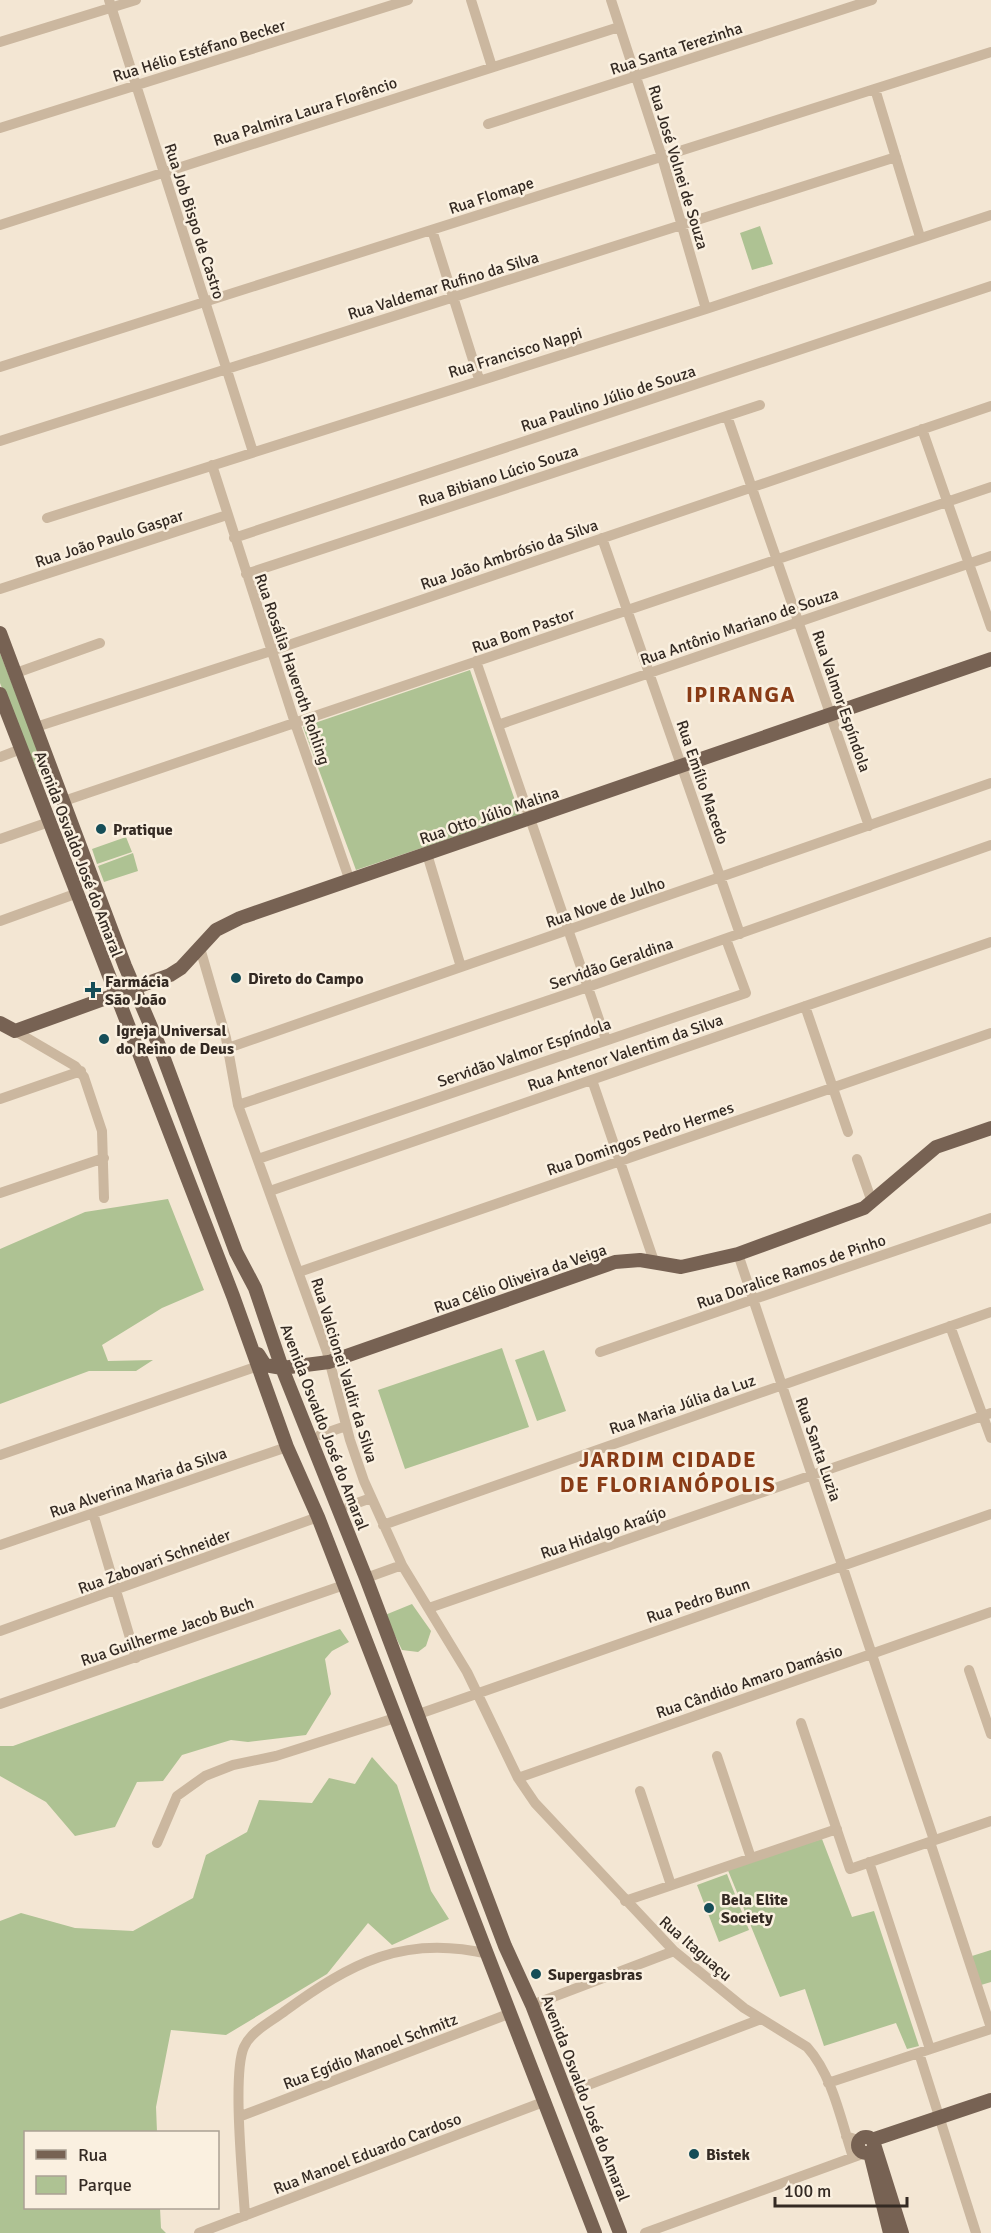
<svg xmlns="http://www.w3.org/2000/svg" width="991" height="2233" viewBox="0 0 991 2233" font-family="Signika,sans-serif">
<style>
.green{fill:#aec293}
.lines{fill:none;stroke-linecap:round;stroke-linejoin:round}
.minor{stroke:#cbb79f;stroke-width:10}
.major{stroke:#776253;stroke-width:14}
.poi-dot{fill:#164e58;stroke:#faf0e0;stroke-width:2}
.labels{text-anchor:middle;stroke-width:5;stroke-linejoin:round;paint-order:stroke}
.street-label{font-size:16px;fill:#342a23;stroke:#faf0e0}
.poi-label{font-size:16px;font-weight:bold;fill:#342a23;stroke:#faf0e0;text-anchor:start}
.district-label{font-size:22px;font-weight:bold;letter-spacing:1.5px;fill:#893b16;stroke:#faf0e0}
</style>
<rect width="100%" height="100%" fill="#f3e6d3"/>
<path class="green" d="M 760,226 L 773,264 L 752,270 L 740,233 Z
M 0,653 L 51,784 L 49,787 L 46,787 L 18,730 L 0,683 Z
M 470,670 L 520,815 L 356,870 L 303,727 Z
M 126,837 L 132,852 L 97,864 L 92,849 Z
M 133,853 L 138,871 L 104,882 L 98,866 Z
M 168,1199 L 204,1290 L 162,1308 L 102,1345 L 108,1361 L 153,1360 L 136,1371 L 89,1371 L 0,1404 L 0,1249 L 85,1212 Z
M 502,1348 L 529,1427 L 405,1469 L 378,1390 Z
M 544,1350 L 566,1411 L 537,1421 L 515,1360 Z
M 412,1604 L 431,1631 L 426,1646 L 418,1652 L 402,1650 L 385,1615 Z
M 340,1629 L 349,1642 L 332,1651 L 325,1659 L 331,1694 L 306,1735 L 248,1742 L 231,1740 L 182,1755 L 163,1781 L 137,1782 L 115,1827 L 75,1836 L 46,1802 L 0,1776 L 0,1746 L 13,1746 Z
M 372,1757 L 397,1785 L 431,1891 L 449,1919 L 392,1945 L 368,1923 L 327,1974 L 226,2035 L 171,2030 L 156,2107 L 157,2132 L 26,2132 L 26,2208 L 160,2208 L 161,2228 L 166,2233 L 0,2233 L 0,1921 L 21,1913 L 75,1928 L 133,1931 L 193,1898 L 206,1855 L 247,1832 L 259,1800 L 312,1803 L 329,1778 L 355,1784 Z
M 822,1839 L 852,1917 L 874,1911 L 919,2046 L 907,2049 L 896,2023 L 824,2046 L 805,1989 L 780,1997 L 727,1868 Z
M 727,1874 L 749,1930 L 719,1942 L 697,1885 Z
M 991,1950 L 991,1982 L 981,1985 L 972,1956 Z"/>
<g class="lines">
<path class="minor" d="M 109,0 L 253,452
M 471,0 L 492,67
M 611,0 L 662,157 L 706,309
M 0,42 L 136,0
M 875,89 L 920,237
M 488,124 L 872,0
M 0,128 L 408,0
M 0,225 L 619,27
M 432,230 L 479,379
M 0,367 L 991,52
M 727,416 L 869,826
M 922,429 L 991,627
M 0,441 L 896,157
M 212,465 L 295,723 L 350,881
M 47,518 L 706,309 L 991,215
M 234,538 L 991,286
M 602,538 L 740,934
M 246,574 L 760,405
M 0,589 L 227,515
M 476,661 L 606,1040
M 16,673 L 100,643
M 498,725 L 991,556
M 36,727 L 271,651 L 991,406
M 0,757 L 21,749
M 64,801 L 991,487
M 0,839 L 49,822
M 427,854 L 461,967
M 0,921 L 75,894
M 200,948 L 226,1038 L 238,1105 L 327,1352 L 350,1440 L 364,1481 L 402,1565 L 467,1672 L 518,1778 L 535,1803 L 674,1951 L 744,2008 L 807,2047 C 833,2076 841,2121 853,2157
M 805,1006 L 848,1132
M 15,1031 L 75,1066 L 84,1077 L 102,1131 L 104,1198
M 228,1048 L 991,783
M 592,1080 L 655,1264
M 0,1099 L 81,1071
M 238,1105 L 588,987 L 991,845
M 258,1159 L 746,993 L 726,939
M 857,1159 L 872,1202
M 270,1191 L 991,942
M 0,1193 L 104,1158
M 738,1254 L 934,1840
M 299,1272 L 991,1033
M 950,1326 L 991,1438
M 600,1352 L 991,1218
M 320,1435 L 346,1426
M 0,1455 L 258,1366
M 349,1506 L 371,1498
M 93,1513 L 136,1658
M 383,1525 L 991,1312
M 0,1545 L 287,1447
M 366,1578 L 402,1565
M 429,1608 L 991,1413
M 0,1631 L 318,1517
M 969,1670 L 991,1734
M 0,1704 L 344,1585
M 416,1715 L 991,1514
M 801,1723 L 850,1869 L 991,1821
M 717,1756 L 751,1858
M 518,1778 L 991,1612
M 640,1791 L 671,1885
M 930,1842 L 991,2028
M 157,1843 L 177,1796 L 205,1776 L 233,1765 L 276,1756 L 395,1718
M 869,1862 L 930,2049
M 625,1901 L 837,1829
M 532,2005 L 674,1951
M 919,2053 L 976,2233
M 828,2083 L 991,2029
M 567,2093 L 761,2019
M 241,2116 L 511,2013
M 846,2136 L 860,2141
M 245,2216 C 243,2181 232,2074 244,2047 C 251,2031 272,2021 285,2011 C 351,1963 404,1934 488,1954
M 199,2233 L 546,2101
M 645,2233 L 865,2153"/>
<path class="major" d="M 0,633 L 125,966 L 160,1048 L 236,1252 L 255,1288 L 282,1368 L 366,1578 L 505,1946 L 532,2005 L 620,2233
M 0,694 L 233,1296 L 287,1447 L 318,1517 L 595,2233
M 0,1023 L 15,1031 L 170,975 L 181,968 L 216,930 L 240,918 L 991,659
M 258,1354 L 265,1365 L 282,1368 L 329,1362 L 615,1262 L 640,1260 L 681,1267 L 738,1254 L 864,1208 L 936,1147 L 991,1128
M858 2145a8 8 0 1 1 16 0a8 8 0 1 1-16 0Z
M 872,2140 L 991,2100
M 874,2144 L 902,2233
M 871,2157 L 890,2233"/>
</g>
<g class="poi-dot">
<circle cx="101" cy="829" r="6"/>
<circle cx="236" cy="978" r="6"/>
<path d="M90 981h6v6h6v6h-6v6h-6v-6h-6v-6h6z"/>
<circle cx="104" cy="1039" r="6"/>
<circle cx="709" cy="1908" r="6"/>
<circle cx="536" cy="1974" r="6"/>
<circle cx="694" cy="2154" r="6"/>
</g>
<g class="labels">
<g class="street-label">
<text transform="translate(676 48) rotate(-18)" y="6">Rua Santa Terezinha</text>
<text transform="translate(199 50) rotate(-17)" y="6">Rua Hélio Estéfano Becker</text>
<text transform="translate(305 111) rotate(-18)" y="6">Rua Palmira Laura Florêncio</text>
<text transform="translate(679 167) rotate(73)" y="6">Rua José Volnei de Souza</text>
<text transform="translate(491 195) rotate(-18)" y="6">Rua Flomape</text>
<text transform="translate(195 221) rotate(72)" y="6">Rua Job Bispo de Castro</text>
<text transform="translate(443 285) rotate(-17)" y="6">Rua Valdemar Rufino da Silva</text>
<text transform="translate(515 352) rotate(-17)" y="6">Rua Francisco Nappi</text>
<text transform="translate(608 398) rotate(-18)" y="6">Rua Paulino Júlio de Souza</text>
<text transform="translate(498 475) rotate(-18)" y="6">Rua Bibiano Lúcio Souza</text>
<text transform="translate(109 538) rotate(-18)" y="6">Rua João Paulo Gaspar</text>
<text transform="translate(509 554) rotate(-19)" y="6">Rua João Ambrósio da Silva</text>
<text transform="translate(739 626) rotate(-19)" y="6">Rua Antônio Mariano de Souza</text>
<text transform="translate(523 630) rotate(-19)" y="6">Rua Bom Pastor</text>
<text transform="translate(293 669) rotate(71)" y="6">Rua Rosália Haveroth Rohling</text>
<text transform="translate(842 701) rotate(71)" y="6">Rua Valmor Espíndola</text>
<text transform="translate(703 782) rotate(71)" y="6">Rua Emílio Macedo</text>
<text transform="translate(489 815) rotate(-19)" y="6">Rua Otto Júlio Malina</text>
<text transform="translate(79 854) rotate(69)" y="6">Avenida Osvaldo José do Amaral</text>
<text transform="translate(605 902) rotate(-19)" y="6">Rua Nove de Julho</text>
<text transform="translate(611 963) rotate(-19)" y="6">Servidão Geraldina</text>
<text transform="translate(524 1052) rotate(-19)" y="6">Servidão Valmor Espíndola</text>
<text transform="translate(625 1052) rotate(-19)" y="6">Rua Antenor Valentim da Silva</text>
<text transform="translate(640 1138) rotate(-19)" y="6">Rua Domingos Pedro Hermes</text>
<text transform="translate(791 1271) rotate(-19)" y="6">Rua Doralice Ramos de Pinho</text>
<text transform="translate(520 1278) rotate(-19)" y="6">Rua Célio Oliveira da Veiga</text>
<text transform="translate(345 1370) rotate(73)" y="6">Rua Valcionei Valdir da Silva</text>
<text transform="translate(682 1404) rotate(-19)" y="6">Rua Maria Júlia da Luz</text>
<text transform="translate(325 1427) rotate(69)" y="6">Avenida Osvaldo José do Amaral</text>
<text transform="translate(819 1449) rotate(71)" y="6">Rua Santa Luzia</text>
<text transform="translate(138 1482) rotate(-19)" y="6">Rua Alverina Maria da Silva</text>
<text transform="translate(603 1532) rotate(-19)" y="6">Rua Hidalgo Araújo</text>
<text transform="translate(154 1561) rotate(-20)" y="6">Rua Zabovari Schneider</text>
<text transform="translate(698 1600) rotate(-19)" y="6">Rua Pedro Bunn</text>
<text transform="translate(167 1631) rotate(-19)" y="6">Rua Guilherme Jacob Buch</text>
<text transform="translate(749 1681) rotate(-19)" y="6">Rua Cândido Amaro Damásio</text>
<text transform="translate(696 1948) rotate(41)" y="6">Rua Itaguaçu</text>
<text transform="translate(370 2051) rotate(-21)" y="6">Rua Egídio Manoel Schmitz</text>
<text transform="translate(586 2098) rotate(69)" y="6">Avenida Osvaldo José do Amaral</text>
<text transform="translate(367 2153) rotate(-21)" y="6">Rua Manoel Eduardo Cardoso</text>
</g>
<g class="poi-label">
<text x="113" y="835">Pratique</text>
<text x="248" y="984">Direto do Campo</text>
<text x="105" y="987">Farmácia<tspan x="105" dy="18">São João</tspan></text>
<text x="116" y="1036">Igreja Universal<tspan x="116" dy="18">do Reino de Deus</tspan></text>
<text x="721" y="1905">Bela Elite<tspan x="721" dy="18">Society</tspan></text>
<text x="548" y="1980">Supergasbras</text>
<text x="706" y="2160">Bistek</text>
</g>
<g class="district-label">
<text x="741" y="702">IPIRANGA</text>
<text x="668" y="1467">JARDIM CIDADE<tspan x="668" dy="25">DE FLORIANÓPOLIS</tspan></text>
</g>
</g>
<rect x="24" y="2131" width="195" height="78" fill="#faf0e0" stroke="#aba194" stroke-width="1.5"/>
<rect x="36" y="2150" width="30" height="9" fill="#776253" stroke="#aba194" stroke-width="1.5"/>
<text x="78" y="2161" font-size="18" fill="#342a23">Rua</text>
<rect x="36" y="2176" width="30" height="18" fill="#aec293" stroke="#aba194" stroke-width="1.5"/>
<text x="78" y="2191" font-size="18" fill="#342a23">Parque</text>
<path d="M775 2197v9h132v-9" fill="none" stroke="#342a23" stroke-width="3"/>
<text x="784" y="2197" font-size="18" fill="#342a23" stroke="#faf0e0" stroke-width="4.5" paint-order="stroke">100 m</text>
</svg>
